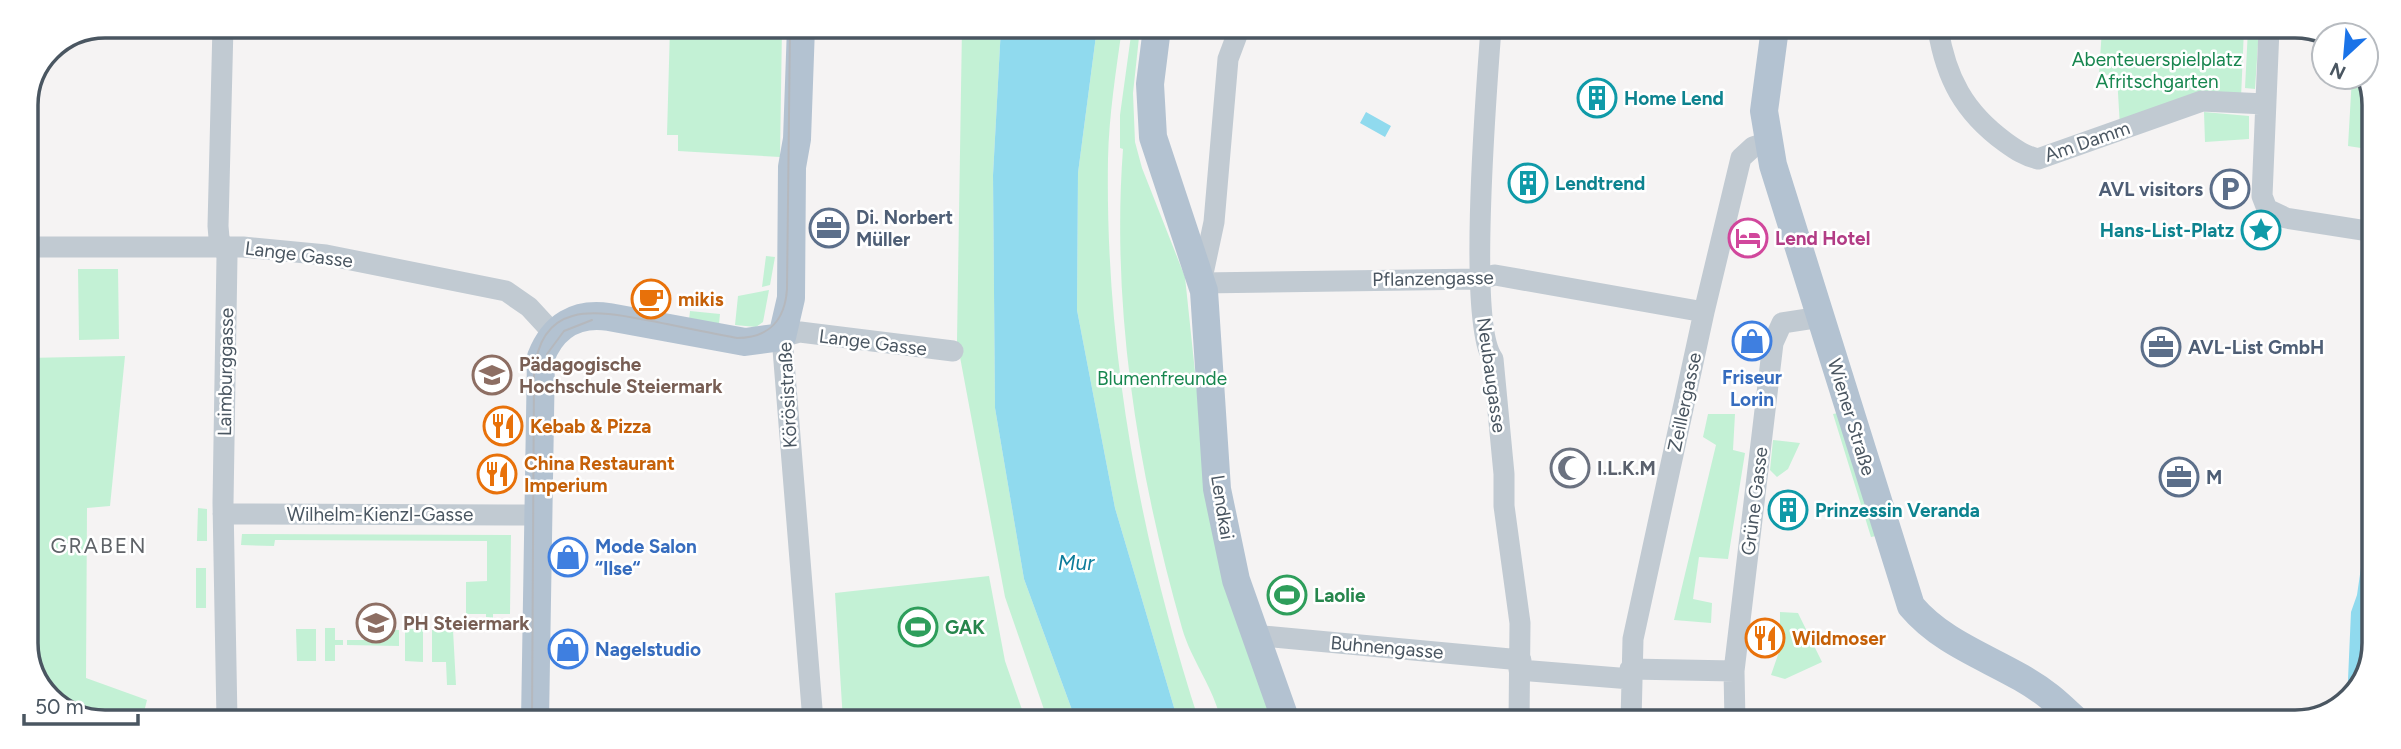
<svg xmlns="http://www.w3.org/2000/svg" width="2401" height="749" viewBox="0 0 2401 749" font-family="Figtree,sans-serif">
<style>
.green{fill:#c3f1d5}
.water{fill:#90daee}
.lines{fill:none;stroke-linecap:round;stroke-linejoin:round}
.minor{stroke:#c1cad2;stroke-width:21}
.major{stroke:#b3c2d1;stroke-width:28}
.tram{stroke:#b5b8bd;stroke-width:2}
.labels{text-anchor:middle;stroke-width:5;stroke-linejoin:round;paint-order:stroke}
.park-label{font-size:19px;fill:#17864f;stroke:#fff}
.culture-label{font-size:19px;font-weight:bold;fill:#0d838f;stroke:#fff;text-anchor:start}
.street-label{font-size:19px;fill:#4a5661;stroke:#fff}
.service-label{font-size:19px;font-weight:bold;fill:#4e5e75;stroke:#fff;text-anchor:start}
.hotel-label{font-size:19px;font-weight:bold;fill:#b23c85;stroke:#fff;text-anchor:start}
.food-label{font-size:19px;font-weight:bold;fill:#c56008;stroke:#fff;text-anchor:start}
.education-label{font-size:19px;font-weight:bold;fill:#785e54;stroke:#fff;text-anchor:start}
.shop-label{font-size:19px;font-weight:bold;fill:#366cbe;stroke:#fff;text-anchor:start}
.worship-label{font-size:19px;font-weight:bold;fill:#5b616d;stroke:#fff;text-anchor:start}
.leisure-label{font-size:19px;font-weight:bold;fill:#27864d;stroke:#fff;text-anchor:start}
.neighbourhood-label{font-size:21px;letter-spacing:2px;fill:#5f6368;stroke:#fff}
.water-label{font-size:21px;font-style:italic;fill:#0c7c9b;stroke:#fff}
.rim{fill:none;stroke:#4a5661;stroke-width:3.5}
</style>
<rect width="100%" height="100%" fill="#f5f3f3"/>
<path class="green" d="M 670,27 L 782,27 L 780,157 L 678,151 L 678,135 L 667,135 Z
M 962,27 L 1001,27 L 993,175 L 995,408 L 1024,579 L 1076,721 L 1048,721 L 1005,597 L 957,341 Z
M 1097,28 L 1122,28 C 1116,71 1109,115 1108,159 C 1105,351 1140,539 1199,721 L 1178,721 L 1115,508 L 1077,310 L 1078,173 Z
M 1132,28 L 1140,28 L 1133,93 L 1135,142 L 1142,168 L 1185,277 L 1207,486 L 1275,721 L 1221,721 C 1214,688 1191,660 1182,628 C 1138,474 1111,309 1123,149 L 1120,148 L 1120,115 Z
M 2102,29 L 2244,29 L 2241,98 L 2120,127 L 2117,76 L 2099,74 Z
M 2248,29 L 2259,29 L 2255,89 L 2245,88 Z
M 2352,77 L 2365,77 L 2375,100 L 2374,150 L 2348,146 Z
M 2204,112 L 2249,116 L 2249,139 L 2205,142 Z
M 766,256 L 775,257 L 770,285 L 762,287 Z
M 78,269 L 118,269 L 119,339 L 79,340 Z
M 769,290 L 763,322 L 756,327 L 735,325 L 738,296 Z
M 690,311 L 720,314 L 719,324 L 689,320 Z
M 125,356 L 110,506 L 87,508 L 86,678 L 147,700 L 142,720 L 85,720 L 43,692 L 26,649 L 26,358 Z
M 1838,413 L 1876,536 L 1871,537 L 1833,414 Z
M 1708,414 L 1735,414 L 1733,450 L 1745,453 L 1728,559 L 1699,557 L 1693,599 L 1712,603 L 1711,623 L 1674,620 L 1716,445 L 1703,437 Z
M 1773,440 L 1800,443 L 1788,469 L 1777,477 L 1770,470 Z
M 198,508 L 207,509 L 207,541 L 197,541 Z
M 242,534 L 511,535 L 510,614 L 493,614 L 493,618 L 486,617 L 486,614 L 466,614 L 466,582 L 487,581 L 487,541 L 275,540 L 274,546 L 241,545 Z
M 196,568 L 206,568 L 206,608 L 196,608 Z
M 989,576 L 1005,661 L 1026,721 L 843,721 L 835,593 Z
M 1780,612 L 1798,613 L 1822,662 L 1785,679 L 1771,675 L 1780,649 Z
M 325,628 L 335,628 L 335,640 L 343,640 L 343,645 L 335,645 L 335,661 L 325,661 Z
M 296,629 L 316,629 L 316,661 L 297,661 Z
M 365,629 L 399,630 L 399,646 L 347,645 L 347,640 L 375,640 L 375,631 Z
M 405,629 L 423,629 L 423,662 L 405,661 Z
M 432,630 L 453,630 L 456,685 L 447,685 L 446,662 L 432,662 Z"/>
<path class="water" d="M 1001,27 L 1097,28 L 1078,173 L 1077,310 L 1115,508 L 1178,721 L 1076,721 L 1024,579 L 995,408 L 993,175 Z
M 1366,112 L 1391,126 L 1385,137 L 1360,123 Z
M 2373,485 L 2372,585 L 2364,676 L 2347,702 L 2351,612 L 2357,595 Z"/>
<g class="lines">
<path class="minor" d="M 223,26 L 218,226 L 219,238 L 227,256 L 223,503 L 227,720
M 1491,28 C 1487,83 1467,324 1493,359 L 1504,474 L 1504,506 L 1520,623 L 1519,722
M 1938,29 C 1946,78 1964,112 2005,142 C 2016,150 2025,156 2038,159 L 2202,101 L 2265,104
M 2269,29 L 2262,196 L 2267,209 L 2286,218 L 2374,232
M 1237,35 L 1228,59 L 1214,222 L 1201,283 L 1480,279 L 1495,275 L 1704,312
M 26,247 L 243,247 L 326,255 L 506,291 L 529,307 L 553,333
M 223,514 L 537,515
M 1253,635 L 1521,660
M 1630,669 L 1734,671
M 1519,670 L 1631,679
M 813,721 L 782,337 L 800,332 L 953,351
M 1631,722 L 1633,639 L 1704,312 L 1741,158 L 1753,147 L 1768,142
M 1735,722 L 1734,671 L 1773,343 L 1782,323 L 1821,317"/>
<path class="major" d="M 1157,28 L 1150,84 L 1153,137 L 1204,291 L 1217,489 L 1236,580 L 1286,721
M 1775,28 L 1764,111 L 1773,165 L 1911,606 C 1948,650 2006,662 2050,697 C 2060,705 2069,714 2078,722
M 535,721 L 541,357 C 553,326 576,312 609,317 L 745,342 L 782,337 L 791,298 L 792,167 L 797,139 L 801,27"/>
<path class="tram" d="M 547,354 L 564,331 L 592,320
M 532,721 L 534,374 C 540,298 598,311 652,321 C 681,327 709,333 737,338 C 769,338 785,320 787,289 L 790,27"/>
</g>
<defs>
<symbol id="building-ring" viewBox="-11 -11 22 22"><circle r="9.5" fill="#fff" stroke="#0f9aa8" stroke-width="1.5"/><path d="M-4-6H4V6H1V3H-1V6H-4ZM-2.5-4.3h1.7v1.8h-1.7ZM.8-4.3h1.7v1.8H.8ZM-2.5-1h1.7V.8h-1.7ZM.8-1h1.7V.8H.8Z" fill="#0f9aa8"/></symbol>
<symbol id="parking-ring" viewBox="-11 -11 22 22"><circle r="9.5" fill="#fff" stroke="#5c6f8a" stroke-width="1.5"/><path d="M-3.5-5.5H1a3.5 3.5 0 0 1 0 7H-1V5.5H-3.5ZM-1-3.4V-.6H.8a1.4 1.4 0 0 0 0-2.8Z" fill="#5c6f8a"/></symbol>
<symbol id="office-ring" viewBox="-11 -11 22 22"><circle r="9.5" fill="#fff" stroke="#5c6f8a" stroke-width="1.5"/><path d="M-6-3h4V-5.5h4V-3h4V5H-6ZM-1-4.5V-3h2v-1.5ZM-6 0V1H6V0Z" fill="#5c6f8a"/></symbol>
<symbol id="sight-ring" viewBox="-11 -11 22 22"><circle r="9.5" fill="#fff" stroke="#0f9aa8" stroke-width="1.5"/><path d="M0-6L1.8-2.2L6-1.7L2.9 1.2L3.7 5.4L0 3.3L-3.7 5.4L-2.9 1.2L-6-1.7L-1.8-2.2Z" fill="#0f9aa8"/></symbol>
<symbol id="hotel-ring" viewBox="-11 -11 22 22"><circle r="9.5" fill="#fff" stroke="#d1479c" stroke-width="1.5"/><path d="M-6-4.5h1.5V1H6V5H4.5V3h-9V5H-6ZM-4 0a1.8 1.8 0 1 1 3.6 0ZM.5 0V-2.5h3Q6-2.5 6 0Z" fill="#d1479c"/></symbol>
<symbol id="cafe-ring" viewBox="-11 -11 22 22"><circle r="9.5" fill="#fff" stroke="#e8710a" stroke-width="1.5"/><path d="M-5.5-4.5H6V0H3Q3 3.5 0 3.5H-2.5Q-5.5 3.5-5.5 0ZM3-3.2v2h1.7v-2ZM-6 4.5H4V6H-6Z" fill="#e8710a"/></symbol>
<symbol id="shop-ring" viewBox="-11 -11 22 22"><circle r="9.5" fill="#fff" stroke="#3f7fe0" stroke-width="1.5"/><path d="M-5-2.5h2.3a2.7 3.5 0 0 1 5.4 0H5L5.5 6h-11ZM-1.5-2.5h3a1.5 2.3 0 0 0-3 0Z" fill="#3f7fe0"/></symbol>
<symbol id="university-ring" viewBox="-11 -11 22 22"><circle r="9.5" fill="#fff" stroke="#8d6e63" stroke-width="1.5"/><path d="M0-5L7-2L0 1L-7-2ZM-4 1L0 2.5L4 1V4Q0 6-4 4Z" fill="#8d6e63"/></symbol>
<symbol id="restaurant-ring" viewBox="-11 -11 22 22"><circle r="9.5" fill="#fff" stroke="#e8710a" stroke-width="1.5"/><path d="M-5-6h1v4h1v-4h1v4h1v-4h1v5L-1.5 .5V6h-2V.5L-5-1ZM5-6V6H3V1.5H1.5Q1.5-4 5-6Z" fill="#e8710a"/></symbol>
<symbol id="mosque-ring" viewBox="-11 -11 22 22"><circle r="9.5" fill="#fff" stroke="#6b7280" stroke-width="1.5"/><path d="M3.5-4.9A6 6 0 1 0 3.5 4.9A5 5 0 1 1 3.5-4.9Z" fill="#6b7280"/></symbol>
<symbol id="stadium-ring" viewBox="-11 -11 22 22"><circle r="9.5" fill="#fff" stroke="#2e9e5b" stroke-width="1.5"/><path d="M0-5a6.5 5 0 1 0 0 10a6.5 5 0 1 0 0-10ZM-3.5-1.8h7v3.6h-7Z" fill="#2e9e5b"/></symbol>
<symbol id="school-ring" viewBox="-11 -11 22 22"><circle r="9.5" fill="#fff" stroke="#8d6e63" stroke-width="1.5"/><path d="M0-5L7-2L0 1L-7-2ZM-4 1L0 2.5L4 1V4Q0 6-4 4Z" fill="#8d6e63"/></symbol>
</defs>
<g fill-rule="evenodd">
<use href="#building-ring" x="1575" y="76" width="44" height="44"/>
<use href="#building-ring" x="1506" y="161" width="44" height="44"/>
<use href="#parking-ring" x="2208" y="167" width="44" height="44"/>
<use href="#office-ring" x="807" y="206" width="44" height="44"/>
<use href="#sight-ring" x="2239" y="208" width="44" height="44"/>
<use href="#hotel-ring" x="1726" y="216" width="44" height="44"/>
<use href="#cafe-ring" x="629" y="277" width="44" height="44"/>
<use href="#shop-ring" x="1730" y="319" width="44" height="44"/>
<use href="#office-ring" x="2139" y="325" width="44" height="44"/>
<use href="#university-ring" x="470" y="353" width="44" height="44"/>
<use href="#restaurant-ring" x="481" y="404" width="44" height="44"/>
<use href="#mosque-ring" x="1548" y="446" width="44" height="44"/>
<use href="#restaurant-ring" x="475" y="452" width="44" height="44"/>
<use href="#office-ring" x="2157" y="455" width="44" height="44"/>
<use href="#building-ring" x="1766" y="488" width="44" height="44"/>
<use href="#shop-ring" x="546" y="535" width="44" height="44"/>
<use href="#stadium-ring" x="1265" y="573" width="44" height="44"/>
<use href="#school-ring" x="354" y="601" width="44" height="44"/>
<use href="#stadium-ring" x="896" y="605" width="44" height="44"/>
<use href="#restaurant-ring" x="1743" y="616" width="44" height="44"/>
<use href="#shop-ring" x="546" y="627" width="44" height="44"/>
</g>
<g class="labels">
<g class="park-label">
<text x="2157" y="66">Abenteuerspielplatz<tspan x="2157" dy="22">Afritschgarten</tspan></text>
<text x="1162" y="385">Blumenfreunde</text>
</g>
<g class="culture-label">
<text x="1624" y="105">Home Lend</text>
<text x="1555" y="190">Lendtrend</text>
<text x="2234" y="237" text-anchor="end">Hans-List-Platz</text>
<text x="1815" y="517">Prinzessin Veranda</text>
</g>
<g class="street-label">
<text transform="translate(2087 141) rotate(-19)" y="7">Am Damm</text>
<text transform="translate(299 254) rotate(7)" y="7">Lange Gasse</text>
<text transform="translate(1433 278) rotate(-1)" y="7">Pflanzengasse</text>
<text transform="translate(873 342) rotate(7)" y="7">Lange Gasse</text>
<text transform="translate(225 372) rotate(-89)" y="7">Laimburggasse</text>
<text transform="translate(1492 375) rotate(82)" y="7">Neubaugasse</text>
<text transform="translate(787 395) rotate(-93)" y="7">Körösistraße</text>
<text transform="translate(1684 402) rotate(-78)" y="7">Zeillergasse</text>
<text transform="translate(1852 417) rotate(73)" y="7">Wiener Straße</text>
<text transform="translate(1754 501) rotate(-83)" y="7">Grüne Gasse</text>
<text transform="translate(1223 507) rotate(81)" y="7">Lendkai</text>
<text x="380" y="521">Wilhelm-Kienzl-Gasse</text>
<text transform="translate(1387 647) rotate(5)" y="7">Buhnengasse</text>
</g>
<g class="service-label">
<text x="2203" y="196" text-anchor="end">AVL visitors</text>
<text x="856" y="224">Di. Norbert<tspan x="856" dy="22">Müller</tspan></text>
<text x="2188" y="354">AVL-List GmbH</text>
<text x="2206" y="484">M</text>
</g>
<g class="hotel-label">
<text x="1775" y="245">Lend Hotel</text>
</g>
<g class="food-label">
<text x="678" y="306">mikis</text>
<text x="530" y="433">Kebab &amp; Pizza</text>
<text x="524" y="470">China Restaurant<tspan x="524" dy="22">Imperium</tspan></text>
<text x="1792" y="645">Wildmoser</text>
</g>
<g class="education-label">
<text x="519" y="371">Pädagogische<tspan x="519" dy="22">Hochschule Steiermark</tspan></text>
<text x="403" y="630">PH Steiermark</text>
</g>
<g class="shop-label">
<text x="1752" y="384" text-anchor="middle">Friseur<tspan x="1752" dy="22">Lorin</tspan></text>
<text x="595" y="553">Mode Salon<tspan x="595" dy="22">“Ilse“</tspan></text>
<text x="595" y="656">Nagelstudio</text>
</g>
<g class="worship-label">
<text x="1597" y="475">I.L.K.M</text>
</g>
<g class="leisure-label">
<text x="1314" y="602">Laolie</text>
<text x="945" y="634">GAK</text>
</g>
<g class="neighbourhood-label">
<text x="99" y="553">GRABEN</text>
</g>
<g class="water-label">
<text x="1076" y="570">Mur</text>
</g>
</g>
<path d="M0 0H2401V749H0ZM105 38H2295A67 67 0 0 1 2362 105V643A67 67 0 0 1 2295 710H105A67 67 0 0 1 38 643V105A67 67 0 0 1 105 38Z" fill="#fff" fill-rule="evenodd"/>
<path class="rim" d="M105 38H2295A67 67 0 0 1 2362 105V643A67 67 0 0 1 2295 710H105A67 67 0 0 1 38 643V105A67 67 0 0 1 105 38Z"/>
<g transform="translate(2345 56) rotate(206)"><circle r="33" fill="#ffffff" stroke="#b7bbc0" stroke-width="2"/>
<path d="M0-5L12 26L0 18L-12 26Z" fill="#1a73e8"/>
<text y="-10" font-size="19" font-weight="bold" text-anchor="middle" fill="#4a5661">N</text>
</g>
<path d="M24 714v10h114v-10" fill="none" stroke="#4a5661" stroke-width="3.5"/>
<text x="35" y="714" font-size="21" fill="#4a5661" stroke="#ffffff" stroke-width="5" paint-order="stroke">50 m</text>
</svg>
